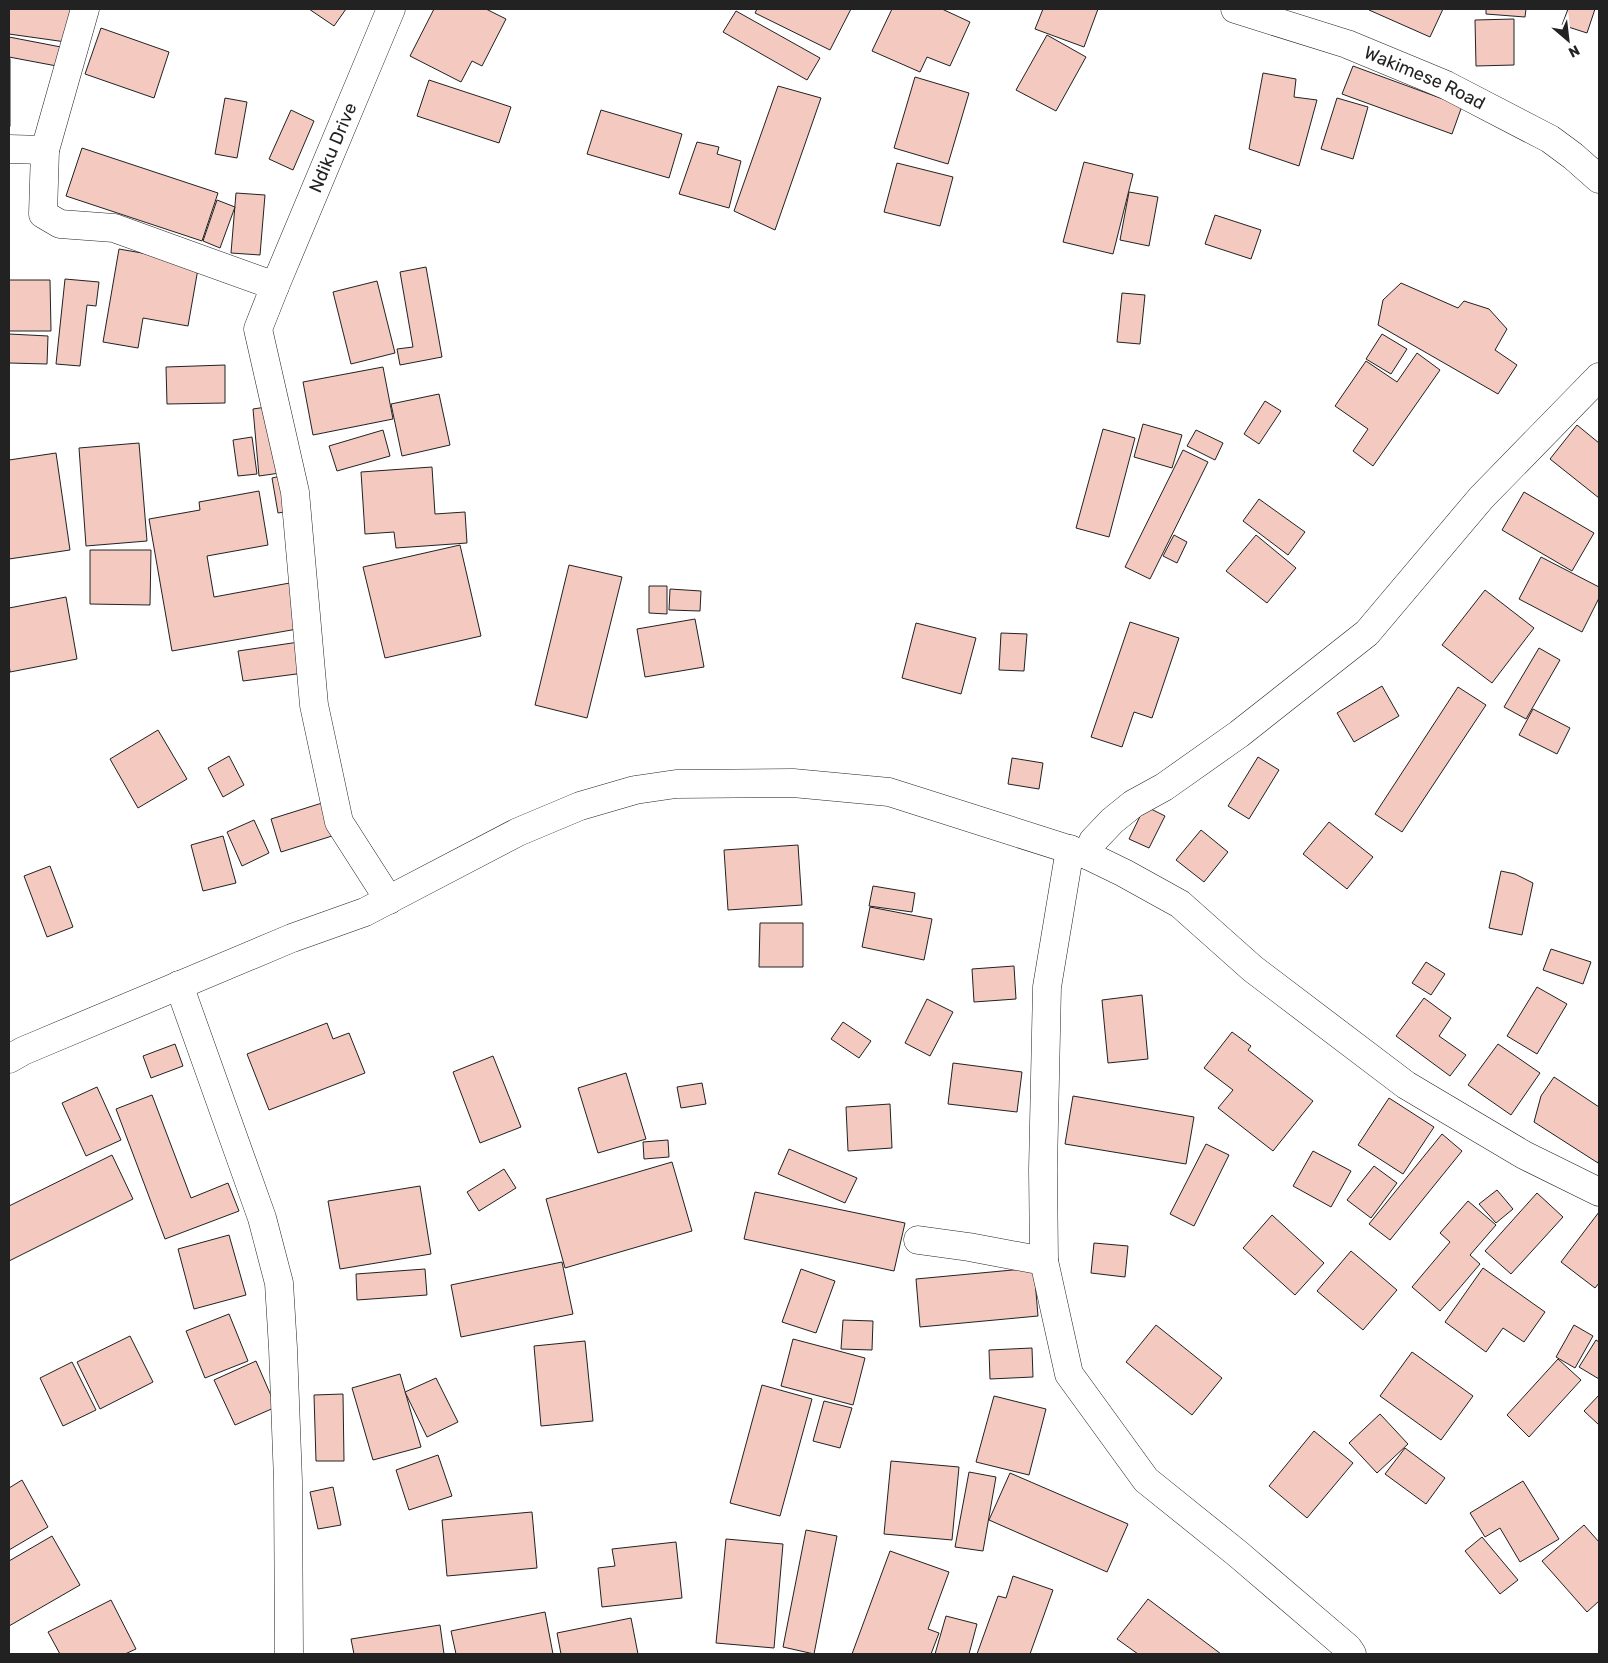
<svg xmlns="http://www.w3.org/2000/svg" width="1608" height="1663" font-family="Rubik,sans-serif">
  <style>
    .building { fill: #f3c9c0; stroke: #222 }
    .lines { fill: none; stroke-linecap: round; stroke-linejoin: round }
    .minor-casing { stroke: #222; stroke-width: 29 }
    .minor { stroke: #fff; stroke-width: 28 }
    .labels { text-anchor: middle; stroke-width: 4; stroke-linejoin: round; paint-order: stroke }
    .street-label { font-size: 18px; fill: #222; stroke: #fff }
  </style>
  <rect width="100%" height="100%" fill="#fff"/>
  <g class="building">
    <polygon points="9,9 71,9 66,42 9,34"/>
    <polygon points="309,9 346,9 334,26"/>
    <polygon points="434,9 486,9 506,19 482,66 472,61 461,82 410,56"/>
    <polygon points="757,9 851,9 830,50 755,13"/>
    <polygon points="892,9 942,9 970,22 950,66 927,57 920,72 872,51"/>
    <polygon points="1043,9 1098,9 1084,47 1035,29"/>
    <polygon points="1370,9 1443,9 1430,37 1369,10"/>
    <polygon points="1486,9 1526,9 1525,17 1486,14"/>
    <polygon points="1568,9 1595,9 1587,33 1562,25"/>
    <polygon points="736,11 820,58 807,80 723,32"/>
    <polygon points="1514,19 1514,65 1476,66 1475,20"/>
    <polygon points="101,28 169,52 154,98 85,74"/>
    <polygon points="1047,35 1086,57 1056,111 1016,90"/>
    <polygon points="9,37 66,48 62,67 9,57"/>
    <rect x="9" y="59" width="1" height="67"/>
    <polygon points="1353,66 1462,106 1452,134 1342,94"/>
    <polygon points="1263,73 1296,79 1294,97 1317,100 1299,166 1249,149"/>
    <polygon points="915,77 969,93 948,164 894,148"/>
    <polygon points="429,80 511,107 499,143 417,116"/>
    <polygon points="778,86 821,98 775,230 734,211"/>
    <polygon points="225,98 247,102 237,158 215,154"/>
    <polygon points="1337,98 1368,107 1353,159 1321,149"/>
    <polygon points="291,110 314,121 293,170 269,159"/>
    <polygon points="601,110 682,134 669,178 587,154"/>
    <polygon points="697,142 719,147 717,154 741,161 729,208 679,194"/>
    <polygon points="82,148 218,193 202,241 66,196"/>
    <polygon points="1084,162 1133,174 1113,254 1063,242"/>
    <polygon points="897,163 953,177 940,226 884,212"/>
    <polygon points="1129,192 1158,197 1149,246 1120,240"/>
    <polygon points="236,193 265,195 260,255 231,253"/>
    <polygon points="217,200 235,207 220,248 203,241"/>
    <polygon points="1215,215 1261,230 1251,259 1205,244"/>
    <polygon points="119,249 199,263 188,326 143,318 138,348 103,342"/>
    <polygon points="426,267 442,357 400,365 397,349 413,347 400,272"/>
    <polygon points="65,279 99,282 96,306 87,305 80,366 56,364"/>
    <polygon points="9,280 50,280 51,331 9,331"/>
    <polygon points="377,281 395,353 351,364 333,292"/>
    <polygon points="1401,283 1458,308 1464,301 1489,309 1507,329 1495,350 1517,365 1498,394 1378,325 1383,300"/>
    <polygon points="1122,293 1145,295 1140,344 1117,342"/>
    <polygon points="9,334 48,336 47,364 9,363"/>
    <polygon points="1382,334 1407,349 1391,374 1366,359"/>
    <polygon points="1417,353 1440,370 1373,466 1353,451 1368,429 1335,406 1366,361 1397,382"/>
    <polygon points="225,365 225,403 167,404 166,367"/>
    <polygon points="383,367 393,419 313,435 303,382"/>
    <polygon points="439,394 450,445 402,456 391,404"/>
    <polygon points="1265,401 1281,411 1259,444 1244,434"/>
    <polygon points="273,406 280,473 259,476 253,409"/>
    <polygon points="1143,424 1182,435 1172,468 1134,457"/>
    <polygon points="1577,425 1599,443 1599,498 1550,459"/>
    <polygon points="1103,429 1135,438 1109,537 1076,528"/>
    <polygon points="383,430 390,456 337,471 329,446"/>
    <polygon points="1196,430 1223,443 1215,460 1187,446"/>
    <polygon points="252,437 257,474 238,476 233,440"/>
    <polygon points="139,443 147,541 86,546 79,448"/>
    <polygon points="1183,450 1208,462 1150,579 1125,567"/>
    <polygon points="56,453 70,550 9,559 9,460"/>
    <polygon points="432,467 435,514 465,512 467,543 396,548 394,532 365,534 361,472"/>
    <polygon points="290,474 297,510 278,513 272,478"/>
    <polygon points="259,491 268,545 207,556 214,597 295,582 303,628 172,651 149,519 200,510 199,502"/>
    <polygon points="1524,492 1594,533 1572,571 1502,530"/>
    <polygon points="1259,499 1305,532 1288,555 1243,521"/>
    <polygon points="1174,535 1187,542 1177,563 1163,556"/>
    <polygon points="1256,535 1296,568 1267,603 1226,571"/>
    <polygon points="460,545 481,636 385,658 363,567"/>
    <polygon points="90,550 151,550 150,605 90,604"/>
    <polygon points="1541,557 1599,587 1599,598 1582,632 1519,599"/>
    <polygon points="569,565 622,577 587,718 535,705"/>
    <polygon points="649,586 667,586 667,614 649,613"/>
    <polygon points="670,589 701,591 700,611 669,610"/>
    <polygon points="1485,590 1534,628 1492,683 1442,645"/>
    <polygon points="66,597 77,659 10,672 9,664 9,608"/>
    <polygon points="695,619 704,667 645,677 637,629"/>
    <polygon points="1130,622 1179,638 1152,718 1134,712 1122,747 1091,737"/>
    <polygon points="916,623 976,638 961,694 902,678"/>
    <polygon points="1001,633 1027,634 1024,671 999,670"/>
    <polygon points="299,642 304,673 243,681 238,651"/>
    <polygon points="1539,648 1560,660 1526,719 1504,707"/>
    <polygon points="1382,686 1399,716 1354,742 1337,713"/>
    <polygon points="1458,687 1486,705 1402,832 1375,814"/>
    <polygon points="1533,709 1570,728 1557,754 1519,735"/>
    <polygon points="158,730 187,779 138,808 110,759"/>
    <polygon points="229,756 244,785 223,797 208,768"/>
    <polygon points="1258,757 1279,770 1249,819 1228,806"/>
    <polygon points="1012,758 1043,763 1039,789 1008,784"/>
    <polygon points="322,803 332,836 281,852 271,819"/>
    <polygon points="1145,806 1165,816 1149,848 1129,839"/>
    <polygon points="254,820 269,853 242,866 227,832"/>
    <polygon points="1329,822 1373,857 1347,889 1303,854"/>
    <polygon points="1201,830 1228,852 1204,882 1176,860"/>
    <polygon points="223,836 236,883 203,891 191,845"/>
    <polygon points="798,845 802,905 728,910 724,850"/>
    <polygon points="50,866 73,927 47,937 24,876"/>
    <polygon points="1501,871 1515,874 1533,883 1522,935 1489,928"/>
    <polygon points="873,886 915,893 912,912 869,906"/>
    <polygon points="870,907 932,919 924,960 862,947"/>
    <polygon points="760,923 803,923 803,967 759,967"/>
    <polygon points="1551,949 1591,962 1583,984 1543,970"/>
    <polygon points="1426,962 1445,974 1431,995 1412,983"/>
    <polygon points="1014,966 1016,999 974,1002 972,969"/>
    <polygon points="1537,987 1567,1004 1537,1054 1507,1036"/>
    <polygon points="1142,995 1148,1059 1108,1063 1102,1000"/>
    <polygon points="1424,998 1451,1018 1439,1036 1466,1055 1450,1076 1396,1036"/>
    <polygon points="927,999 953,1012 930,1056 905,1043"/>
    <polygon points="843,1022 871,1041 859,1058 831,1039"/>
    <polygon points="327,1023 333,1039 349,1033 365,1073 269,1110 247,1054"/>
    <polygon points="1232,1032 1251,1046 1248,1050 1313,1101 1273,1151 1218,1108 1233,1090 1204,1068"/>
    <polygon points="175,1044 183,1066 151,1078 143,1056"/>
    <polygon points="1498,1044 1540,1073 1511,1115 1468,1085"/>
    <polygon points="493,1056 521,1127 480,1143 453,1072"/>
    <polygon points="953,1063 1022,1072 1017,1112 948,1104"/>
    <polygon points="626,1073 646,1139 598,1153 578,1088"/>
    <polygon points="1554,1077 1599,1107 1599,1159 1598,1163 1534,1122 1541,1096"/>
    <polygon points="702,1083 706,1104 681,1108 677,1087"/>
    <polygon points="97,1087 121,1140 86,1156 62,1103"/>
    <polygon points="152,1095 191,1198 228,1183 239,1211 165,1239 116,1109"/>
    <polygon points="1073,1096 1194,1117 1186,1164 1065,1144"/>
    <polygon points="1389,1098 1434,1127 1403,1174 1358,1145"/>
    <polygon points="890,1104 892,1148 848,1151 846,1107"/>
    <polygon points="1442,1134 1462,1151 1390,1240 1369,1224"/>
    <polygon points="668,1140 669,1157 644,1159 643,1142"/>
    <polygon points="1206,1144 1229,1155 1194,1226 1170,1214"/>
    <polygon points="789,1149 857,1178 845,1203 778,1174"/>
    <polygon points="1313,1151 1351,1171 1331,1207 1293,1186"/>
    <polygon points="112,1155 133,1199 9,1261 9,1206"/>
    <polygon points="672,1162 692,1231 565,1268 546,1199"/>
    <polygon points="1374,1166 1397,1183 1371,1218 1347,1200"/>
    <polygon points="504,1169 516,1188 479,1211 467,1192"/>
    <polygon points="420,1186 431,1254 340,1269 328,1201"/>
    <polygon points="1497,1190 1513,1209 1496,1223 1479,1204"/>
    <polygon points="755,1192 905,1223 894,1271 744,1239"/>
    <polygon points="1537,1193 1563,1217 1511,1274 1485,1251"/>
    <polygon points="1468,1201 1496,1225 1470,1255 1480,1264 1440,1311 1412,1287 1450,1242 1440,1233"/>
    <polygon points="1599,1212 1599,1283 1595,1288 1561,1262"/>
    <polygon points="1272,1215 1324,1263 1295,1295 1243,1248"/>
    <polygon points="229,1235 246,1295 194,1309 178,1249"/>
    <polygon points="1094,1243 1128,1246 1125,1277 1091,1273"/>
    <polygon points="1351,1251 1397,1290 1363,1330 1317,1291"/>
    <polygon points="562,1262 573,1314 461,1337 451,1285"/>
    <polygon points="1034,1268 1038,1316 920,1327 916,1279"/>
    <polygon points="1483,1268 1545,1312 1524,1342 1503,1328 1486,1352 1445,1322"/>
    <polygon points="425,1269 427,1295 357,1300 356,1274"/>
    <polygon points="801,1269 835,1281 816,1333 782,1322"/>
    <polygon points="229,1314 248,1361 205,1378 186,1331"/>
    <polygon points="843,1320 873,1321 872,1350 841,1349"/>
    <polygon points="1156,1325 1222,1378 1192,1415 1126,1362"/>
    <polygon points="1574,1325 1593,1336 1575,1368 1556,1357"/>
    <polygon points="130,1336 153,1382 100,1409 77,1362"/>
    <polygon points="793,1339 865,1358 853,1405 781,1386"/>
    <polygon points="1596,1340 1599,1342 1599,1379 1579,1367"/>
    <polygon points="585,1341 593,1421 541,1426 534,1346"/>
    <polygon points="1032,1348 1033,1377 990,1379 989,1350"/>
    <polygon points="1412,1352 1473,1396 1441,1440 1380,1396"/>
    <polygon points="1558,1359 1581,1380 1529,1437 1507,1415"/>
    <polygon points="256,1361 276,1407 235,1425 214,1380"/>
    <polygon points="72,1362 96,1410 63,1426 40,1378"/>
    <polygon points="400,1374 421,1447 373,1460 352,1388"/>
    <polygon points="436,1378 458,1422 427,1437 405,1392"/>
    <polygon points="762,1385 812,1399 780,1516 730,1503"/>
    <polygon points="343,1394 344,1461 316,1461 314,1395"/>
    <polygon points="1599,1395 1599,1425 1584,1411"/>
    <polygon points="994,1396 1046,1409 1029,1475 976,1462"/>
    <polygon points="824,1401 852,1408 840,1448 813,1441"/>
    <polygon points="1380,1414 1408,1444 1377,1473 1349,1443"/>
    <polygon points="1314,1431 1353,1463 1307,1518 1269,1486"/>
    <polygon points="1405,1448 1445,1478 1426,1504 1385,1474"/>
    <polygon points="438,1455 452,1496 409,1510 396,1470"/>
    <polygon points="891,1461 959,1467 952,1540 884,1534"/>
    <polygon points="969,1472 996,1477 983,1551 955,1547"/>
    <polygon points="1010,1473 1128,1524 1107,1572 989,1520"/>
    <polygon points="22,1480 48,1527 9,1550 9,1488"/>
    <polygon points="1523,1481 1559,1539 1520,1562 1500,1528 1485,1537 1470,1513"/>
    <polygon points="333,1487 341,1525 318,1529 310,1492"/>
    <polygon points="532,1512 537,1568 447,1576 442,1520"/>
    <polygon points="1584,1525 1599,1542 1599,1601 1587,1612 1542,1561"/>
    <polygon points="806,1530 837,1536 814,1654 783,1647"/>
    <polygon points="52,1536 80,1585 9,1626 9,1561"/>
    <polygon points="1482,1537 1518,1580 1500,1594 1465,1551"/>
    <polygon points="726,1539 783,1544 774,1648 716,1643"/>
    <polygon points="676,1542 682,1598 602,1607 598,1568 615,1566 612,1549"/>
    <polygon points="890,1551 949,1572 928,1629 939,1633 931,1654 852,1654"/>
    <polygon points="1013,1576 1053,1590 1030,1654 977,1654 998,1596 1006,1598"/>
    <polygon points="1148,1599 1221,1654 1138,1654 1117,1639"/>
    <polygon points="111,1600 136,1649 125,1654 60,1654 48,1632"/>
    <polygon points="545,1612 553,1654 456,1654 451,1631"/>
    <polygon points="946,1616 977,1624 969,1654 935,1654"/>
    <polygon points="631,1618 638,1654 561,1654 557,1633"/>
    <polygon points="440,1625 444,1654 354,1654 351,1639"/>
  </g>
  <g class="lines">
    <defs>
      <g id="minor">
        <polyline points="85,9 45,150 43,214 60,224 114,228 275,286 258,329 295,492 314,705 339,822 389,900"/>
        <path id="s1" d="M1235 9 1347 44 1446 85 1550 139 1573 156 1599 179"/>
        <polyline points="9,149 45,150"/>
        <path id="s2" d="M275 286 391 9"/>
        <polyline points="1070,849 1047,987 1043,1169 1044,1261 1069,1374 1146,1480 1238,1554 1348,1648 1352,1654"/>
        <polyline points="1087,855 1093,841 1112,821 1133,804 1164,787 1239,734 1367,633 1481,498 1599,377"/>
        <polyline points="179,985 262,1218 279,1283 283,1348 288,1481 289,1654"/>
        <polyline points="9,1059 23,1051 292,938 365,912 518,832 580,806 635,790 676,784 793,783 889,792 1087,855 1124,873 1180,904 1253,969 1406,1085 1524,1155 1599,1192"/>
        <polyline points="918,1240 969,1247 1044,1261"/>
      </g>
    </defs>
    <use href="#minor" class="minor-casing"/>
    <use href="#minor" class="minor"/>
  </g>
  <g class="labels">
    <g class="street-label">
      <text dy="6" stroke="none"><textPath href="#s1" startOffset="202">Wakimese Road</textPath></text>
      <text dy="6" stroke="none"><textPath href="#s2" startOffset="150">Ndiku Drive</textPath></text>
    </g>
  </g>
  <rect width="1608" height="1663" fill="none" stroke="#222222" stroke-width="20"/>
  <g transform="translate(1568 40) rotate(152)" stroke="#ffffff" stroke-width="4" paint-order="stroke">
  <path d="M0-4L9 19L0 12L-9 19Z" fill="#222222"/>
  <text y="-8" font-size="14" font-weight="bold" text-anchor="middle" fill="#222222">N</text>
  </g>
</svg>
